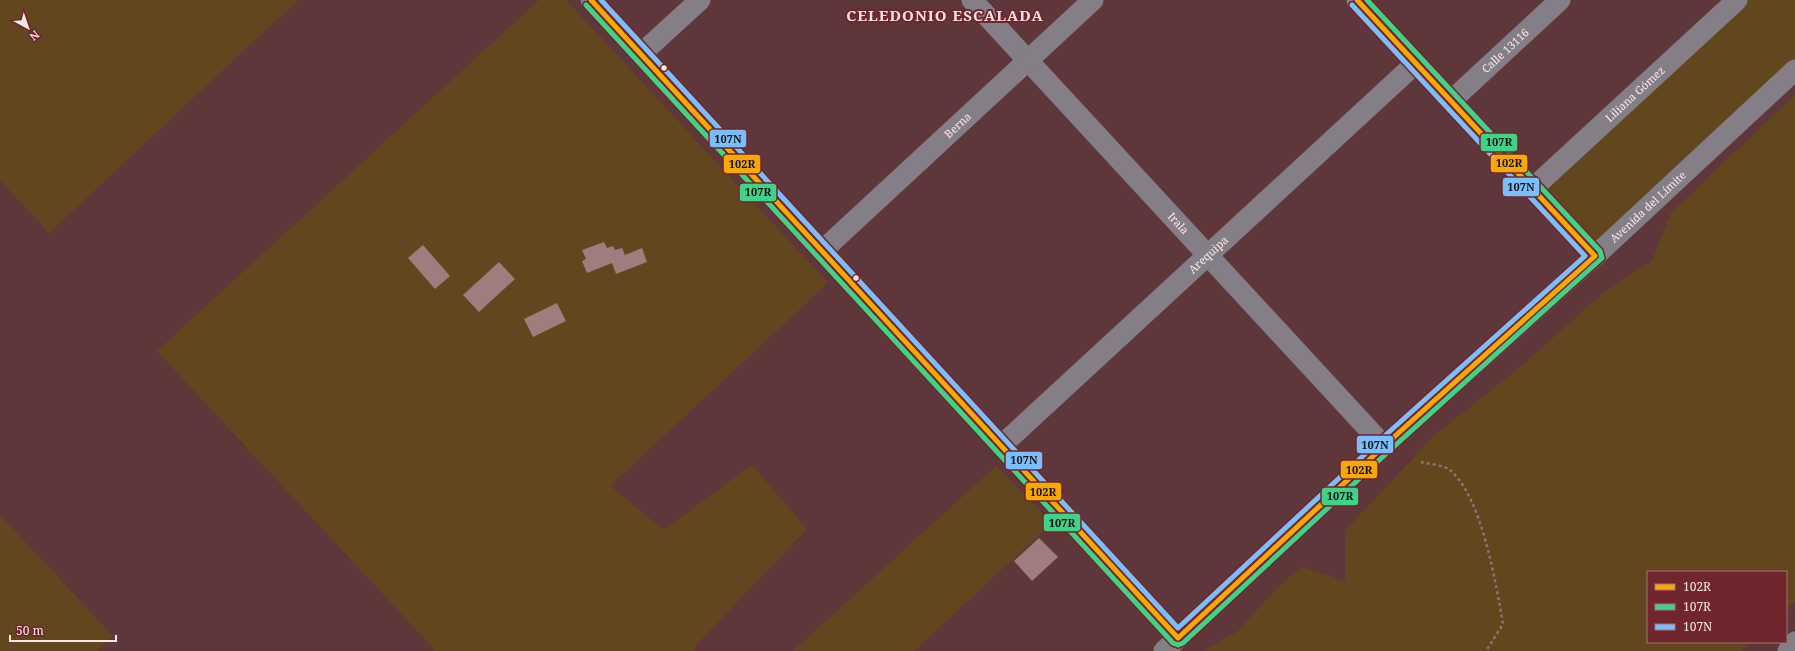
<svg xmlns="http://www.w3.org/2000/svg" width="1795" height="651" font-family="'Noto Serif',serif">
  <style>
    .green { fill: #62471e }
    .building { fill: #9f7c7e }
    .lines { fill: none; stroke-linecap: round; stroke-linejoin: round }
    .path { stroke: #84777b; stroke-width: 2.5; stroke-dasharray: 3 3; stroke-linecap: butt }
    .minor { stroke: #847e86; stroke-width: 21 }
    .bus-1-casing { stroke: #70262c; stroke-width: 8 }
    .bus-2-casing { stroke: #70262c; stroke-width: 8 }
    .bus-3-casing { stroke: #70262c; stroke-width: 8 }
    .bus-1 { stroke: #f7a806; stroke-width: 5 }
    .bus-2 { stroke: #40d288; stroke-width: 5 }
    .bus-3 { stroke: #7abffc; stroke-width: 5 }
    .bus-dot { fill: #f9e6e6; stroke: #70262c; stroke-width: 1.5 }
    .labels { text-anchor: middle; stroke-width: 4; stroke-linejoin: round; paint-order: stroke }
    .street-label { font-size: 11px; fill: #f9e6e6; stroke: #70262c }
    .district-label { font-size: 15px; font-weight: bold; letter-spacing: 1px; fill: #f9e6e6; stroke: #70262c }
    .line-badge { stroke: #70262c; stroke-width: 1.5 }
    .pale-badge-label { font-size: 11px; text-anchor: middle; font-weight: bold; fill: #111 }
  </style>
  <rect width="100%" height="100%" fill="#5f373a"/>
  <g class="green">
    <polygon points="0,0 298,0 49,233 0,180"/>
    <polygon points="539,0 566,0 828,283 610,486 664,530 752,465 807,529 698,643 693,651 436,651 157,351"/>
    <polygon points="1737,0 1795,0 1795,70 1595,256 1532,189"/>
    <polygon points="1795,95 1795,602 1786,610 1786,572 1648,572 1648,642 1751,642 1741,651 1202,651 1237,632 1280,585 1302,567 1345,581 1345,531 1434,436 1524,364 1602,294 1652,261 1671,213"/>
    <polygon points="996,466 1052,523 914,651 793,651"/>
    <polygon points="0,515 113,636 96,651 0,651"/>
  </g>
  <g class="building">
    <polygon points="604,242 607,248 613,246 615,250 622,248 625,255 642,248 647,262 616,274 612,263 587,273 582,261 586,259 582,250"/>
    <polygon points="423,245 450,276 435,289 408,258"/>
    <polygon points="499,262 515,279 479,312 463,295"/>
    <polygon points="557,303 566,321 533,337 524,319"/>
    <polygon points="1039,538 1058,557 1032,581 1014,561"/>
  </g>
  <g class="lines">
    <path class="path" d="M1421 462C1429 464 1444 465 1450 470 1482 497 1496 584 1503 624L1486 651"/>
    <g class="minor">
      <polyline points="591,0 1178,638"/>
      <path id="s1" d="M972 0 1384 446"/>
      <polyline points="1357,0 1595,256"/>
      <polyline points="641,54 700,0"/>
      <path id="s2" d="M1451 101 1560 0"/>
      <path id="s3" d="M1532 189 1737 0"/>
      <path id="s4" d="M822 251 1093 0"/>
      <path id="s5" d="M1001 446 1416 63"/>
      <path id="s6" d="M1164 651 1384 446 1595 256 1795 70"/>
      <polyline points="1788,651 1795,642"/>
    </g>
    <defs>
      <polyline id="bus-1" points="591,0 1178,638 1384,446 1595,256 1357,0"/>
      <polyline id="bus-2" points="586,5 1173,643 1178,645 1183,643 1389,451 1602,258 1600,251 1367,0"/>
      <polyline id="bus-3" points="601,0 1178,628 1379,441 1585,256 1352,5"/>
    </defs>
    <use href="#bus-1" class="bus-1-casing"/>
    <use href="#bus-2" class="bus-2-casing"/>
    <use href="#bus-3" class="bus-3-casing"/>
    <use href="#bus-1" class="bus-1"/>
    <use href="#bus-2" class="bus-2"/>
    <use href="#bus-3" class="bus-3"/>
  </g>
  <g class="bus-dot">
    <circle cx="664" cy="68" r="3.5"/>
    <circle cx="856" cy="278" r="3.5"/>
  </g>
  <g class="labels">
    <g class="street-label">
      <text dy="4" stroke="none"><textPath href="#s2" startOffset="74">Calle 13116</textPath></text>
      <text dy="4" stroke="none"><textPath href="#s3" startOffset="140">Liliana Gómez</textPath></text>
      <text dy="4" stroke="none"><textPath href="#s4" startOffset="185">Berna</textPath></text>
      <text dy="4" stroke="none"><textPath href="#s6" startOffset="657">Avenida del Límite</textPath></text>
      <text dy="4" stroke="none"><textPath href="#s1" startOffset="304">Irala</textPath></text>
      <text dy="4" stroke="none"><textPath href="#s5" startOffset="282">Arequipa</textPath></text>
    </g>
    <g class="district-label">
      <text x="945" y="21">CELEDONIO ESCALADA</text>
    </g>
  </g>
  <g class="line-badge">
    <rect x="709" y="129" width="38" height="19" rx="4" fill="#7abffc"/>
    <rect x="1480" y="133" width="38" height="19" rx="4" fill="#40d288"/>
    <rect x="1490" y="154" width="38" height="19" rx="4" fill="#f7a806"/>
    <rect x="723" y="154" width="38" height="20" rx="4" fill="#f7a806"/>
    <rect x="1502" y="177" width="38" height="20" rx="4" fill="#7abffc"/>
    <rect x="739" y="183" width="38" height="19" rx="4" fill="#40d288"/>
    <rect x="1356" y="435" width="38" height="19" rx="4" fill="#7abffc"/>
    <rect x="1005" y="451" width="38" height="19" rx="4" fill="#7abffc"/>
    <rect x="1340" y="460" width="38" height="19" rx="4" fill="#f7a806"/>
    <rect x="1025" y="482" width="37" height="19" rx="4" fill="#f7a806"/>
    <rect x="1321" y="487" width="38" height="19" rx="4" fill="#40d288"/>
    <rect x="1043" y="513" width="38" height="19" rx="4" fill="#40d288"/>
  </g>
  <g class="pale-badge-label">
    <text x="728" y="143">107N</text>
    <text x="1499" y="146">107R</text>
    <text x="1509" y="167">102R</text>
    <text x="742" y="168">102R</text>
    <text x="1521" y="191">107N</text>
    <text x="758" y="196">107R</text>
    <text x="1375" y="449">107N</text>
    <text x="1024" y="464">107N</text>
    <text x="1359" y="474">102R</text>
    <text x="1043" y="496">102R</text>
    <text x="1340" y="500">107R</text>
    <text x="1062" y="527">107R</text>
  </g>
  <rect x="1647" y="571" width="140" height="72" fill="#70262c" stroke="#a77376"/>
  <rect x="1655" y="584" width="20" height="6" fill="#f7a806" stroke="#a77376"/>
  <text x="1683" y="591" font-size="12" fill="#f9e6e6">102R</text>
  <rect x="1655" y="604" width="20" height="6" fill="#40d288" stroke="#a77376"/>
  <text x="1683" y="611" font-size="12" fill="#f9e6e6">107R</text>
  <rect x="1655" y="624" width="20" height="6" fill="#7abffc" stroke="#a77376"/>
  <text x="1683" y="631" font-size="12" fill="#f9e6e6">107N</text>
  <g transform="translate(28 28) rotate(140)" stroke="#70262c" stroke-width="3" paint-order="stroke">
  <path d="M0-3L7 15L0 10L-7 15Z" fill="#f9e6e6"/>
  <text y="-6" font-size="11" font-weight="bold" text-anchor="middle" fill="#f9e6e6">N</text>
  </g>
  <path d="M10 635v6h106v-6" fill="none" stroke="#f9e6e6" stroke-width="2"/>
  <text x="16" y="635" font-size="12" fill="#f9e6e6" stroke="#70262c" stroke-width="3" paint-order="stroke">50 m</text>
</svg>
